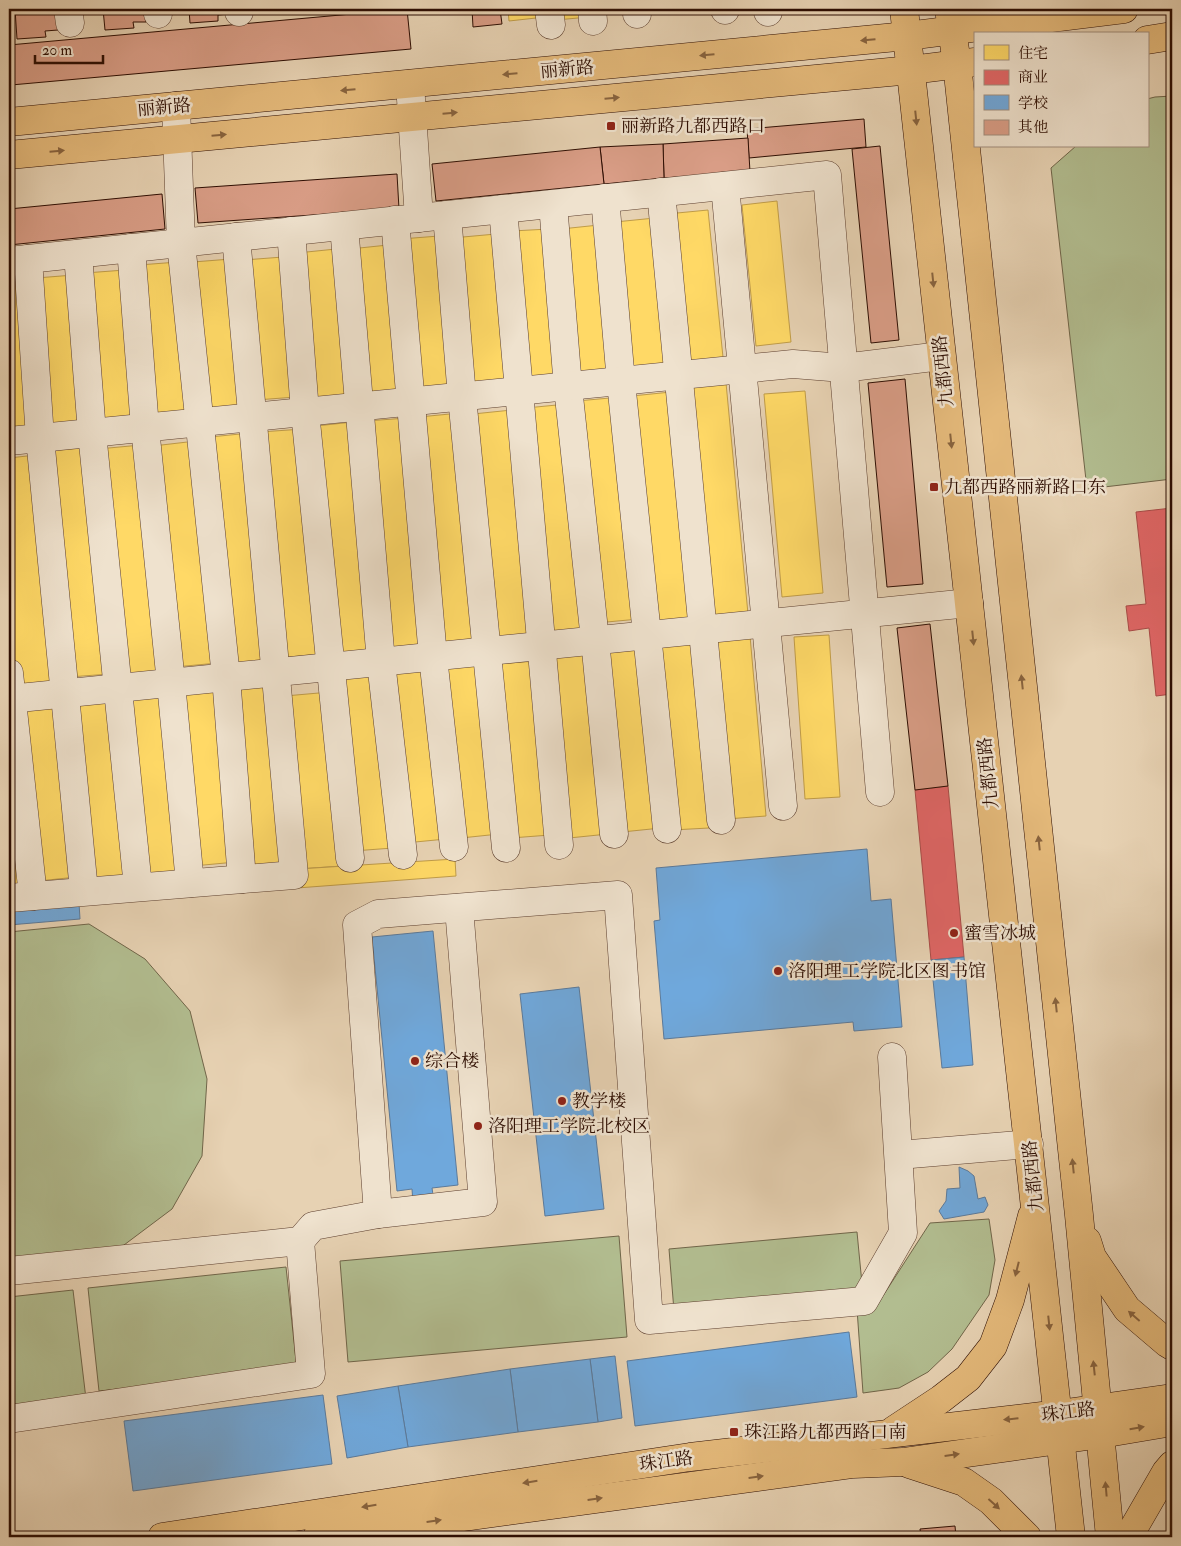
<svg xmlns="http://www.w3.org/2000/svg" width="1181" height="1546" font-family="'IM FELL Double Pica','Noto Serif SC',serif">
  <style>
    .green { fill: #b2bd90; stroke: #706549 }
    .homes { fill: #ffd966; stroke: #c09c48 }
    .shops { fill: #e06666; stroke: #aa4b48 }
    .schools { fill: #6fa8dc; stroke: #5b7a9b }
    .building { fill: #d99d86; stroke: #2d0d02 }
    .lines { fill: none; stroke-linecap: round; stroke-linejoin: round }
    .minor-casing { stroke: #5c3e2e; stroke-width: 29 }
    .major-casing { stroke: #2d0d02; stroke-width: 29 }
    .minor { stroke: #efe2ce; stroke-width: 28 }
    .major { stroke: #e4b97a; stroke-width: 28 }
    .oneway { fill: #88633e }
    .poi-dot { fill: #8f2418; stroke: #efe2ce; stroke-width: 2 }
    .labels { text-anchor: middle; stroke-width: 5; stroke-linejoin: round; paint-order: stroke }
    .street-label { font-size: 18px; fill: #2d0d02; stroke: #efe2ce }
    .poi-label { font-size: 18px; fill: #2d0d02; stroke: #efe2ce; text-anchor: start }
  </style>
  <rect width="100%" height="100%" fill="#e7d2b3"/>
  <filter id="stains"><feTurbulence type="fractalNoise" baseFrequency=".004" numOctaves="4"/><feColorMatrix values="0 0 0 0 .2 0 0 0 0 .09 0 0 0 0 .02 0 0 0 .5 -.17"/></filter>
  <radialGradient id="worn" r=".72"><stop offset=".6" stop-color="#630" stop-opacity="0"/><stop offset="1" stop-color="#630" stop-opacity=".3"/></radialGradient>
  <g class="green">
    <polygon points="1172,96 1172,479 1087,489 1051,168 1076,146 1147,146 1147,99 1155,97"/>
    <polygon points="89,924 145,959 190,1011 207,1079 202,1156 172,1209 116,1251 9,1260 9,932"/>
    <polygon points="989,1219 995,1260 989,1295 952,1349 928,1372 899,1388 863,1393 857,1309 877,1305 930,1223"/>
    <polygon points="857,1232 863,1294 674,1311 669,1249"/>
    <polygon points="619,1236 627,1337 348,1362 340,1261"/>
    <polygon points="286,1267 297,1370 99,1391 88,1288"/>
    <polygon points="73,1290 86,1399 9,1408 9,1297"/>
  </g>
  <g class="homes">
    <polygon points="508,9 544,9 545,17 509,21"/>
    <polygon points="555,9 589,9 589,17 556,20"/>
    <polygon points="777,201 791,342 756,346 742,205"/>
    <polygon points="708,210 724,367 683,371 667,214"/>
    <polygon points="655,218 667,372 626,375 615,222"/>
    <polygon points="599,225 611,372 573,375 561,229"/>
    <polygon points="549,229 558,376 522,378 512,231"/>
    <polygon points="496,234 508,385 465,389 452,238"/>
    <polygon points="439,236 453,390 415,394 401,239"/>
    <polygon points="388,245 402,391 365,395 350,249"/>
    <polygon points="336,249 350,395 310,399 297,253"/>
    <polygon points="283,257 296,397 256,400 244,260"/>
    <polygon points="231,259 243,406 205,409 193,262"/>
    <polygon points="178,262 191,413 152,416 139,265"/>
    <polygon points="125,270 136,418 96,422 85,273"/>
    <polygon points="74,275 88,424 51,428 36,278"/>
    <polygon points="19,280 31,431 9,433 9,281"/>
    <polygon points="726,383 748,614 707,618 685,387"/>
    <polygon points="805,391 823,593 782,597 764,394"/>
    <polygon points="671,392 693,619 653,623 632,396"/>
    <polygon points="621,397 639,619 596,623 577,401"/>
    <polygon points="567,404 586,628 546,632 526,408"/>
    <polygon points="512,410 532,635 492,638 473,414"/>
    <polygon points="460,413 479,645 438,648 419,417"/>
    <polygon points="407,418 426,645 386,648 366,421"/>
    <polygon points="353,422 373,650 335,654 316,426"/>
    <polygon points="303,429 321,654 279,658 260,432"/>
    <polygon points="250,433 270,663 230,666 210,437"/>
    <polygon points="196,441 218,663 175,667 153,446"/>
    <polygon points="141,445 163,671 120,675 98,449"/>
    <polygon points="89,447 110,674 69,677 48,451"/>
    <polygon points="36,455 55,685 16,688 9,598 9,458"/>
    <polygon points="829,635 840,797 805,799 794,637"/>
    <polygon points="750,636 766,816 727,819 712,639"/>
    <polygon points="696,639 709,828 672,830 659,641"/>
    <polygon points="645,649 661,828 622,832 606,653"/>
    <polygon points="591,654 608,834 569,838 552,658"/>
    <polygon points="536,661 550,835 511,838 497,664"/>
    <polygon points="483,665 499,834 461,838 446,668"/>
    <polygon points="430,669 446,839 405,843 389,673"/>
    <polygon points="380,675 393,848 353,851 340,678"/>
    <polygon points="273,683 289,864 248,867 232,687"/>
    <polygon points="221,690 236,862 193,866 178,694"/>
    <polygon points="330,692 342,866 298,869 285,696"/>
    <polygon points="167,694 182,873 142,876 127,697"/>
    <polygon points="112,701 127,878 86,882 71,704"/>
    <polygon points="60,706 77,877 38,881 21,710"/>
    <polygon points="9,722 26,889 9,891"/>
    <polygon points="455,859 456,876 297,888 298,869"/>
  </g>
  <g class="shops">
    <polygon points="1172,508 1172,694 1156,696 1149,628 1129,631 1126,606 1146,604 1136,512"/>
    <polygon points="948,786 964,957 931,960 915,790"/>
  </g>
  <g class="schools">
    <polygon points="867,849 871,901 891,899 902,1027 854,1031 853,1022 664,1039 654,921 660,920 656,868"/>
    <polygon points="79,903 80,919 9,925 9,909"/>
    <polygon points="433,931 458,1185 432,1188 434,1201 413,1203 412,1189 397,1191 372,937"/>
    <polygon points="964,957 973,1065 942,1068 931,960"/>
    <polygon points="579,987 604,1209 545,1216 520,994"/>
    <polygon points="959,1167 968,1171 974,1176 978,1199 985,1197 988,1205 984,1212 944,1219 939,1211 946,1201 947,1189 960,1188"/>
    <polygon points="849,1332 857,1397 635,1426 627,1361"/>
    <polygon points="615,1356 622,1418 598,1422 590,1359"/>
    <polygon points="590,1359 598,1422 518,1432 510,1369"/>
    <polygon points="510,1369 518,1432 408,1447 398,1386"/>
    <polygon points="398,1386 408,1447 347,1458 337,1396"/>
    <polygon points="323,1395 332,1464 133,1491 124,1421"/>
  </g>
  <g class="building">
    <polygon points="15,9 56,9 58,30 45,31 46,37 17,39"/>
    <polygon points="103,9 145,9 146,22 133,22 134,28 105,30"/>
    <polygon points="189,9 230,9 230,14 218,15 218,21 190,23"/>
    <polygon points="276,9 305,9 305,12 276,14"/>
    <polygon points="407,9 411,49 11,85 9,45"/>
    <polygon points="472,9 500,9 502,24 473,27"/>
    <polygon points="825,9 855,9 825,12"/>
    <polygon points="864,119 866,147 749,158 747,129"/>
    <polygon points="748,138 750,172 664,178 663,144"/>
    <polygon points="663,144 664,178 604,184 600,147"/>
    <polygon points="880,146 899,340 871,343 852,149"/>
    <polygon points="600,147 604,184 436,201 432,164"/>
    <polygon points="397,174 399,209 198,223 195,188"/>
    <polygon points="162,194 165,229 9,245 9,209"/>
    <polygon points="905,379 923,584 887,587 868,383"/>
    <polygon points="930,624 948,786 915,790 897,628"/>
    <polygon points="955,1526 956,1537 921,1537 920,1529"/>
  </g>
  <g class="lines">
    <defs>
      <g id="minor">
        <polyline points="68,9 70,23"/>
        <polyline points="157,9 158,14"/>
        <polyline points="239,9 239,12"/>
        <polyline points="549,9 551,25"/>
        <polyline points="592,9 593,21"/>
        <polyline points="637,9 637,14"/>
        <polyline points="725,9 725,10"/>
        <polyline points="768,9 768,12"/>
        <polyline points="410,84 419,218"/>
        <polyline points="176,106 181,243 226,677 242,879"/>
        <polyline points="725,186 783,806"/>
        <polyline points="661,192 721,820"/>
        <polyline points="605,198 621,382 667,829"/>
        <polyline points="553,204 568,387 595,640 614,834"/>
        <polyline points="503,209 559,845"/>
        <polyline points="447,215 462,397 506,848"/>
        <polyline points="395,220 433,657 454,847"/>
        <polyline points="344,226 381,662 403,855"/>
        <polyline points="291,231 305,412 350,858"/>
        <polyline points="131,248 145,428 171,683 190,883"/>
        <polyline points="78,254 92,433 138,887"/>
        <polyline points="28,259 40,438 84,891"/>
        <polyline points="9,261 827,175 880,792"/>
        <polyline points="9,441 793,364 843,368 941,356"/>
        <polyline points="9,673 33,896"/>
        <polyline points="9,699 969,603"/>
        <polyline points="9,898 294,875 236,237"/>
        <polyline points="899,1155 1029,1144"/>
        <polyline points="378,1214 357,925 378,914 618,895 649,1320 864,1301 903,1233 892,1057"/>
        <polyline points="9,1271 300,1241 313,1226 378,1214 483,1202 459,908"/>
        <polyline points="9,1419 311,1374 300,1241"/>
      </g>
      <g id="major">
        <polyline points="904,9 1071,1537"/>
        <polyline points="949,9 957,64 1079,1215 1110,1537"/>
        <polyline points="1147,40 1172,36"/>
        <polyline points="9,122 907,36 1124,9"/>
        <polyline points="9,155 911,70 975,62"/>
        <polyline points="1087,1241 1092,1257 1127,1309 1167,1343 1172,1346"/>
        <polyline points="894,1430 941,1399 968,1378 993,1346 1010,1300 1032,1216"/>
        <polyline points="909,1464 964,1482 991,1501 1027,1537"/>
        <polyline points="162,1537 690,1457 1059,1414 1172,1398"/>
        <polyline points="317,1537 853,1464 903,1462 1101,1434 1172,1422"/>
        <polyline points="1132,1537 1133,1529 1166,1472 1172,1465"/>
      </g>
    </defs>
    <use href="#minor" class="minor-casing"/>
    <use href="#major" class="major-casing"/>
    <use href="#minor" class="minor"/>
    <use href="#major" class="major"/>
  </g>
  <defs><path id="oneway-solid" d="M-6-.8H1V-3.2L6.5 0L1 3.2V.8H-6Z" transform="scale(1.25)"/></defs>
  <g class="oneway">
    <use href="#oneway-solid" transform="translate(868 40) rotate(175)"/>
    <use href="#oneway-solid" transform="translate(707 55) rotate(175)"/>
    <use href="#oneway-solid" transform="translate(510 74) rotate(175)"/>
    <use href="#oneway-solid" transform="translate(348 90) rotate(175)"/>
    <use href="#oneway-solid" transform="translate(612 98) rotate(-5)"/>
    <use href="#oneway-solid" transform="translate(450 113) rotate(-5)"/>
    <use href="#oneway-solid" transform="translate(916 118) rotate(84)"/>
    <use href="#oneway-solid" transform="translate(219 135) rotate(-5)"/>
    <use href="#oneway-solid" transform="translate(57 151) rotate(-5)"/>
    <use href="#oneway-solid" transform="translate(933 280) rotate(84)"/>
    <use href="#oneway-solid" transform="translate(951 441) rotate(84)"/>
    <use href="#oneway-solid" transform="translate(973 638) rotate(84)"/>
    <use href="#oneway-solid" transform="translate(1022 682) rotate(-96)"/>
    <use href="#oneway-solid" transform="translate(1039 843) rotate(-96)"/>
    <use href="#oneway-solid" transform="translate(1056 1005) rotate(-96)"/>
    <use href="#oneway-solid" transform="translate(1073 1166) rotate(-96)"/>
    <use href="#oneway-solid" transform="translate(1017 1269) rotate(104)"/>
    <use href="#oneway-solid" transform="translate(1134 1316) rotate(-139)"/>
    <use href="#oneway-solid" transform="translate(1049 1323) rotate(84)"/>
    <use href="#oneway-solid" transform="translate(1094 1368) rotate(-96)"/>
    <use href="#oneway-solid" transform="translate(1011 1419) rotate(174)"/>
    <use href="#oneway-solid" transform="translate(1137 1428) rotate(-10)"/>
    <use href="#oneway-solid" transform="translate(952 1455) rotate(-8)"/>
    <use href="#oneway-solid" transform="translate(756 1477) rotate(-8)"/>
    <use href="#oneway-solid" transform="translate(530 1482) rotate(171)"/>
    <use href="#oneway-solid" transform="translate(1106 1489) rotate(-95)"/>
    <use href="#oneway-solid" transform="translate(595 1499) rotate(-8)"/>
    <use href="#oneway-solid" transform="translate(994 1504) rotate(42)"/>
    <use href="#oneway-solid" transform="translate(369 1506) rotate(171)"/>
    <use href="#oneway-solid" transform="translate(434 1521) rotate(-8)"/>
  </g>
  <g class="poi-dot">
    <rect x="606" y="121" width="10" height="10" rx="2.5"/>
    <rect x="929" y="482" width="10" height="10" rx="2.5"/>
    <circle cx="954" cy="933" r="5"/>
    <circle cx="778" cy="971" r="5"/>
    <circle cx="415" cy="1061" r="5"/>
    <circle cx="562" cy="1101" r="5"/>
    <circle cx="478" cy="1126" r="5"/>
    <rect x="729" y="1427" width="10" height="10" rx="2.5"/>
  </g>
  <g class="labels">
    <g class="street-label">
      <text transform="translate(567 69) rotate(-5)" y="6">丽新路</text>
      <text transform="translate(164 107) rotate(-5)" y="6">丽新路</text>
      <text transform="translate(943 371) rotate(-96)" y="6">九都西路</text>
      <text transform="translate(988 773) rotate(-96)" y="6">九都西路</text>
      <text transform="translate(1033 1176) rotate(-96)" y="6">九都西路</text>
      <text transform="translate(1068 1412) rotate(-7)" y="6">珠江路</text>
      <text transform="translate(666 1461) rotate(-8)" y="6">珠江路</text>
    </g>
    <g class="poi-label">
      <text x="621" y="132">丽新路九都西路口</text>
      <text x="944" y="493">九都西路丽新路口东</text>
      <text x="964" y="939">蜜雪冰城</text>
      <text x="788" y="977">洛阳理工学院北区图书馆</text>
      <text x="425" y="1067">综合楼</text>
      <text x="572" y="1107">教学楼</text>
      <text x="488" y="1132">洛阳理工学院北校区</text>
      <text x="744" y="1438">珠江路九都西路口南</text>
    </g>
  </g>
  <rect width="1181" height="1546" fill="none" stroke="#e7d2b3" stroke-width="30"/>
  <rect x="10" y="10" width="1161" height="1526" fill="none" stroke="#2d0d02" stroke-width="2.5"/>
  <rect x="15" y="15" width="1151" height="1516" fill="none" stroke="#2d0d02"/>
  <rect x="974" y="32" width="175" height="115" fill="#efe2ce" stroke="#a18d7c"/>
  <rect x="984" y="45" width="25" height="15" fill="#ffd966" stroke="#a18d7c"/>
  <text x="1018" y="58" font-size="15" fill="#2d0d02">住宅</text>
  <rect x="984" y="70" width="25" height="15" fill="#e06666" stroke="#a18d7c"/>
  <text x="1018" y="82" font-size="15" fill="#2d0d02">商业</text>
  <rect x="984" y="95" width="25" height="15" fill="#6fa8dc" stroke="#a18d7c"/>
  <text x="1018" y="108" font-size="15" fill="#2d0d02">学校</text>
  <rect x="984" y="120" width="25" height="15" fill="#d99d86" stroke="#a18d7c"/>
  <text x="1018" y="132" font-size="15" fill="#2d0d02">其他</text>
  <path d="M35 55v8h68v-8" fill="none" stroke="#2d0d02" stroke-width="2.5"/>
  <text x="42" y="55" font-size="15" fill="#2d0d02" stroke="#efe2ce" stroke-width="4" paint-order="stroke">20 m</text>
  <rect width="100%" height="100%" filter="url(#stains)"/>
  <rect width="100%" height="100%" fill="url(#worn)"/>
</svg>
